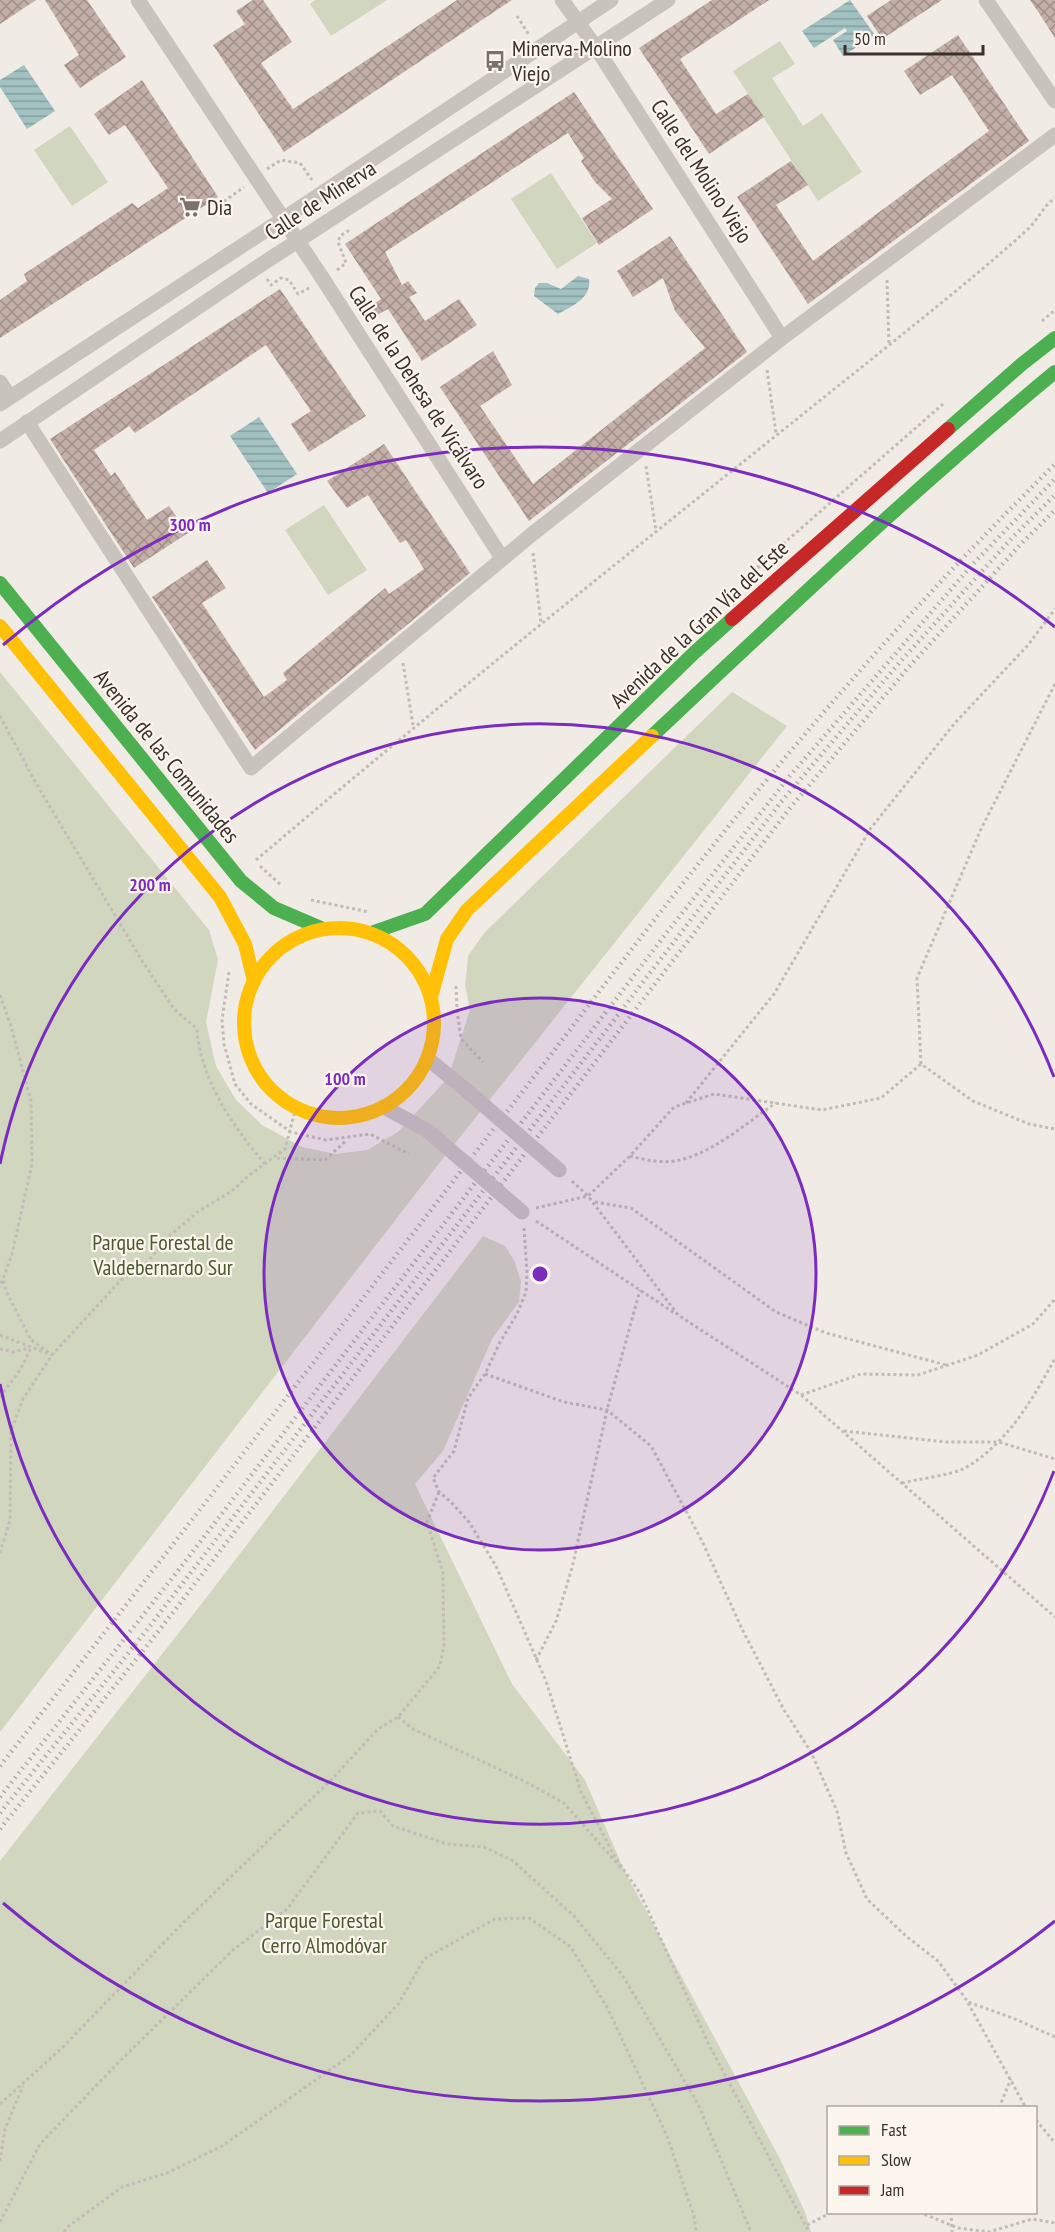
<svg xmlns="http://www.w3.org/2000/svg" width="1055" height="2232" font-family="'PT Sans Narrow',sans-serif">
  <style>
    .green { fill: #d1d6bf }
    .water { fill: url(#water-rules) }
    .building { fill: url(#building-cross-hatch) }
    .lines { fill: none; stroke-linecap: round; stroke-linejoin: round }
    .path { stroke: #c2bbb6; stroke-width: 3; stroke-dasharray: 3 3; stroke-linecap: butt }
    .street { stroke: #c9c3be; stroke-width: 15 }
    .fast { stroke: #4caf50; stroke-width: 14 }
    .slow { stroke: #ffc107; stroke-width: 14 }
    .jam { stroke: #c62828; stroke-width: 14 }
    .rail { stroke: #b1aca8; stroke-width: 4.5; stroke-dasharray: 1.5 4.5; stroke-linecap: butt }
    .street-bridge { stroke: #c9c3be; stroke-width: 15 }
    .ring { fill: none; stroke: #7b2cbf; stroke-width: 3 }
    .labels { text-anchor: middle; stroke-width: 4.5; stroke-linejoin: round; paint-order: stroke }
    .poi-label { font-size: 22px; fill: #3b302b; stroke: #fbf5ee; text-anchor: start }
    .street-label { font-size: 22px; fill: #3b302b; stroke: #fbf5ee }
    .park-label { font-size: 22px; fill: #4a5a2e; stroke: #fbf5ee }
    .centre { fill: #7b2cbf; stroke: #fbf5ee; stroke-width: 3 }
    .ring-label { font-size: 18px; text-anchor: middle; font-weight: bold; fill: #7b2cbf; stroke: #fbf5ee; stroke-width: 4.5; stroke-linejoin: round; paint-order: stroke }
  </style>
  <defs>
    <pattern id="water-rules" width="6" height="5" patternUnits="userSpaceOnUse" patternTransform="scale(1.5)"><rect width="6" height="5" fill="#a1c2c1"/><path d="M0 2.5h6" fill="none" stroke="#849e9d"/></pattern>
    <pattern id="building-cross-hatch" width="8" height="8" patternUnits="userSpaceOnUse" patternTransform="scale(1.5)"><rect width="8" height="8" fill="#c3afa7"/><path d="M0 0l8 8M0 8l8-8" fill="none" stroke="#a08f88"/></pattern>
  </defs>
  <rect width="100%" height="100%" fill="#f0ebe5"/>
  <g class="green">
    <polygon points="315,0 387,0 331,36 310,4"/>
    <polygon points="780,41 795,64 772,78 803,126 822,113 862,172 818,201 733,71"/>
    <polygon points="70,126 108,182 72,206 34,150"/>
    <polygon points="551,173 597,243 557,269 511,199"/>
    <polygon points="324,505 367,570 328,595 285,530"/>
    <polygon points="0,672 209,930 218,960 206,1022 216,1066 236,1100 262,1125 302,1147 336,1154 367,1150 398,1132 448,1078 470,1010 465,985 468,956 485,932 732,692 787,726 437,1166 0,1732"/>
    <polygon points="483,1236 505,1246 514,1260 521,1281 519,1302 492,1339 443,1451 415,1484 512,1684 585,1780 625,1872 780,2159 805,2212 811,2232 0,2232 0,1861 206,1598"/>
  </g>
  <g class="water">
    <polygon points="850,0 875,35 843,56 833,40 847,31 845,28 814,48 802,31"/>
    <polygon points="24,65 55,111 27,129 0,87 0,80"/>
    <path d="M578 276 589 279C592 298 572 306 558 314L534 296 535 288 539 283H547L561 289Z"/>
    <polygon points="259,417 297,474 268,493 230,436"/>
  </g>
  <g class="building">
    <polygon points="0,0 36,0 0,24"/>
    <polygon points="45,0 87,0 126,57 80,88 64,65 79,55"/>
    <polygon points="253,0 263,0 292,42 261,63 293,109 457,0 512,0 284,152 213,45 245,24 236,11"/>
    <polygon points="712,0 769,0 680,59 716,114 748,94 764,117 709,154 639,48"/>
    <polygon points="891,0 942,0 882,39 867,16"/>
    <polygon points="1030,0 1055,0 1055,38 1039,13"/>
    <polygon points="958,35 1029,141 808,304 737,197 791,161 808,185 776,205 813,261 989,131 952,75 920,95 904,71"/>
    <polygon points="142,80 218,197 0,338 0,300 27,281 24,274 132,203 138,208 168,188 125,125 109,135 94,114"/>
    <polygon points="574,92 653,209 599,245 582,218 612,199 595,182 581,161 584,158 568,133 405,239 385,252 402,285 408,281 417,293 409,297 425,321 459,299 477,325 422,361 388,309 377,315 371,306 381,299 345,244"/>
    <polygon points="670,236 747,352 529,521 440,387 493,351 512,385 480,406 533,484 705,348 675,311 663,278 633,297 617,271"/>
    <polygon points="280,289 366,416 309,452 291,424 311,411 266,345 135,433 129,426 94,450 111,476 115,472 147,520 169,506 188,533 134,568 50,439"/>
    <polygon points="384,444 470,573 255,750 152,597 207,560 226,588 202,603 264,697 287,680 283,673 385,588 389,594 424,569 406,540 400,543 368,495 347,508 327,481"/>
  </g>
  <g class="lines">
    <g class="path">
      <polyline points="517,16 529,35"/>
      <polyline points="267,169 281,160 300,163 312,180"/>
      <polyline points="219,205 244,187"/>
      <polyline points="337,270 346,263 338,242 340,236 348,231 347,228"/>
      <polyline points="267,279 271,285 281,278 289,280 298,294 311,287"/>
      <polyline points="887,280 889,345"/>
      <polyline points="1042,321 1055,310"/>
      <polyline points="767,370 776,433"/>
      <polyline points="646,466 656,531"/>
      <polyline points="533,553 541,623"/>
      <polyline points="760,568 758,566 943,404"/>
      <polyline points="403,663 413,725"/>
      <path d="M0 716 37 785 141 959 174 1009 197 1029C200 1079 233 1127 265 1164"/>
      <path d="M256 860C463 684 676 516 888 346 935 308 983 270 1028 229 1038 220 1043 206 1055 198"/>
      <polyline points="260,866 281,885"/>
      <polyline points="311,900 369,912"/>
      <polyline points="229,972 222,1020 224,1044 235,1084 251,1104 291,1132 326,1140 370,1134 409,1154"/>
      <polyline points="456,986 457,1010 461,1039 483,1062"/>
      <polyline points="0,995 11,1026 31,1101 32,1164 12,1254 0,1287"/>
      <polyline points="921,1064 917,978 981,829 1055,684"/>
      <polyline points="686,1103 774,994 871,828 954,724 1028,645 1055,609"/>
      <path d="M630 1156C645 1160 665 1164 680 1160 716 1151 746 1123 776 1103"/>
      <polyline points="277,1158 325,1160 347,1140"/>
      <polyline points="572,1181 588,1196 678,1315 801,1395 1055,1617"/>
      <polyline points="595,1202 631,1208 776,1312 826,1333 946,1365"/>
      <polyline points="536,1208 588,1196 630,1156 674,1107 714,1094 822,1110 881,1098 921,1064 973,1101 1029,1124 1055,1129"/>
      <polyline points="536,1221 676,1314"/>
      <polyline points="524,1228 527,1272 526,1292 517,1314 500,1342 485,1374 468,1398 454,1451 433,1478 439,1492 450,1501 469,1522 496,1566 546,1681 581,1792 616,1859 640,1893 709,2045 809,2232"/>
      <polyline points="3,1281 6,1291 31,1340 52,1355"/>
      <polyline points="0,1335 49,1354"/>
      <polyline points="0,1349 13,1352 29,1348"/>
      <polyline points="485,1374 564,1402 607,1410 651,1446 702,1541 742,1629 784,1710 811,1752 837,1811 846,1853 867,1899 906,1936 938,1961 968,2002 1013,2018 1055,2037"/>
      <polyline points="801,1395 861,1374 918,1375 978,1355 1033,1324 1055,1299"/>
      <polyline points="0,1397 20,1370 31,1348"/>
      <polyline points="844,1431 946,1442 999,1442 1055,1459"/>
      <path d="M902 1483C918 1479 952 1475 965 1468 1007 1444 1033 1399 1055 1358"/>
      <polyline points="0,1553 10,1520 11,1430 23,1399 52,1355 121,1280 146,1264 169,1236 199,1211 232,1191 248,1176 285,1149 296,1107"/>
      <polyline points="536,1660 556,1621 572,1568 607,1410 640,1290"/>
      <polyline points="398,1717 413,1729 524,1781 564,1803 621,1868"/>
      <polyline points="968,2003 1026,2108"/>
      <polyline points="0,2104 62,2048 181,1925 332,1779 378,1729 398,1717 440,1666 444,1644 443,1573 427,1522 439,1492"/>
      <polyline points="999,2108 1011,2079"/>
      <polyline points="1036,2120 1055,2143"/>
      <polyline points="0,2161 5,2129 23,2086"/>
      <polyline points="919,2212 958,2228 989,2232 1032,2219 1055,2223"/>
      <polyline points="951,2212 952,2232"/>
      <polyline points="0,2222 40,2144 118,2063 233,1950 287,1909 358,1813 380,1811 393,1826 447,1844 484,1847 512,1860 574,1916 623,1976 698,2104 751,2232"/>
      <polyline points="807,2225 832,2212"/>
      <polyline points="64,2232 69,2226 122,2187 167,2173 222,2146 351,2055 399,2003 424,1959 495,1919 529,1918 571,1947 608,2009 667,2136 694,2216 696,2232"/>
    </g>
    <g class="street">
      <polyline points="138,0 323,279 502,558"/>
      <polyline points="562,0 595,46 782,338"/>
      <polyline points="986,0 1055,101"/>
      <polyline points="0,382 10,397"/>
      <polyline points="0,404 283,219 611,0"/>
      <polyline points="27,422 251,768 531,535 782,338 1055,135"/>
      <polyline points="0,441 259,266 668,0"/>
      <polyline points="428,1059 466,1090"/>
      <polyline points="384,1107 428,1131"/>
    </g>
    <g class="fast">
      <polyline points="948,429 1022,364 1055,338"/>
      <polyline points="0,583 241,881 274,908 323,929"/>
      <path d="M652 736C784 612 916 487 1055 372"/>
      <polyline points="371,933 425,914 695,652 732,619"/>
    </g>
    <g class="slow">
      <polyline points="0,626 220,897 245,944 254,981"/>
      <circle cx="339" cy="1023" r="95"/>
      <polyline points="431,997 447,939 467,910 652,736"/>
    </g>
    <polyline class="jam" points="732,619 948,429"/>
    <g class="rail">
      <path d="M0 1766C174 1545 344 1322 516 1100 597 995 676 889 760 788 853 675 951 567 1055 464"/>
      <polyline points="0,1797 184,1563 665,935 788,778 972,565 1055,479"/>
      <polyline points="0,1813 146,1631 781,802 900,662 1012,538 1055,495"/>
      <polyline points="0,1829 154,1637 790,808 908,668 1020,545 1055,510"/>
    </g>
    <g class="street-bridge">
      <polyline points="466,1090 559,1170"/>
      <polyline points="428,1131 522,1212"/>
    </g>
  </g>
  <circle cx="540" cy="1274" r="276" fill="#7b2cbf" fill-opacity=".12"/>
  <g class="ring">
    <circle cx="540" cy="1274" r="276"/>
    <path d="M1054 1471A551 551 0 0 1 0 1384M0 1164A551 551 0 0 1 1054 1077"/>
    <path d="M1055 1921A827 827 0 0 1 3 1903M3 645A827 827 0 0 1 1055 627"/>
  </g>
  <defs>
    <symbol id="bus-bare" viewBox="-9 -9 18 18"><path d="M-5-6H5V4H4V6H2V4H-2V6H-4V4H-5ZM-3.5-4V0h7V-4ZM-3.5 1.2v1.5H-2V1.2ZM2 1.2v1.5H3.5V1.2Z" fill="#7a716c" stroke="#fbf5ee" stroke-width="2.5" paint-order="stroke"/></symbol>
    <symbol id="supermarket-bare" viewBox="-9 -9 18 18"><path d="M-6-5.5h2.5l.6 2H6L4.5 2H-2.5L-4.4-4H-6ZM-1.5 3.2a1.3 1.3 0 1 0 .1 0ZM3 3.2a1.3 1.3 0 1 0 .1 0Z" fill="#7a716c" stroke="#fbf5ee" stroke-width="2.5" paint-order="stroke"/></symbol>
  </defs>
  <g fill-rule="evenodd">
    <use href="#bus-bare" x="480" y="46" width="30" height="30"/>
    <use href="#supermarket-bare" x="175" y="192" width="30" height="30"/>
  </g>
  <g class="labels">
    <g class="poi-label">
      <text x="512" y="56">Minerva-Molino<tspan x="512" dy="25">Viejo</tspan></text>
      <text x="207" y="215">Dia</text>
    </g>
    <g class="street-label">
      <text transform="translate(702 171) rotate(57)" y="8">Calle del Molino Viejo</text>
      <text transform="translate(320 200) rotate(-33)" y="8">Calle de Minerva</text>
      <text transform="translate(419 387) rotate(57)" y="8">Calle de la Dehesa de Vicálvaro</text>
      <text transform="translate(699 624) rotate(-43)" y="8">Avenida de la Gran Vía del Este</text>
      <text transform="translate(167 756) rotate(51)" y="8">Avenida de las Comunidades</text>
    </g>
    <g class="park-label">
      <text x="163" y="1250">Parque Forestal de<tspan x="163" dy="25">Valdebernardo Sur</tspan></text>
      <text x="324" y="1928">Parque Forestal<tspan x="324" dy="25">Cerro Almodóvar</tspan></text>
    </g>
  </g>
  <circle cx="540" cy="1274" r="9" class="centre"/>
  <g class="ring-label">
    <text x="190" y="531">300 m</text>
    <text x="150" y="891">200 m</text>
    <text x="345" y="1085">100 m</text>
  </g>
  <rect x="827" y="2106" width="210" height="108" fill="#fbf5ee" stroke="#aea6a0" stroke-width="1.5"/>
  <rect x="839" y="2126" width="30" height="9" fill="#4caf50" stroke="#aea6a0" stroke-width="1.5"/>
  <text x="881" y="2136" font-size="18" fill="#3b302b">Fast</text>
  <rect x="839" y="2156" width="30" height="9" fill="#ffc107" stroke="#aea6a0" stroke-width="1.5"/>
  <text x="881" y="2166" font-size="18" fill="#3b302b">Slow</text>
  <rect x="839" y="2186" width="30" height="9" fill="#c62828" stroke="#aea6a0" stroke-width="1.5"/>
  <text x="881" y="2196" font-size="18" fill="#3b302b">Jam</text>
  <path d="M845 45v9h138v-9" fill="none" stroke="#3b302b" stroke-width="3"/>
  <text x="854" y="45" font-size="18" fill="#3b302b" stroke="#fbf5ee" stroke-width="4.5" paint-order="stroke">50 m</text>
</svg>
